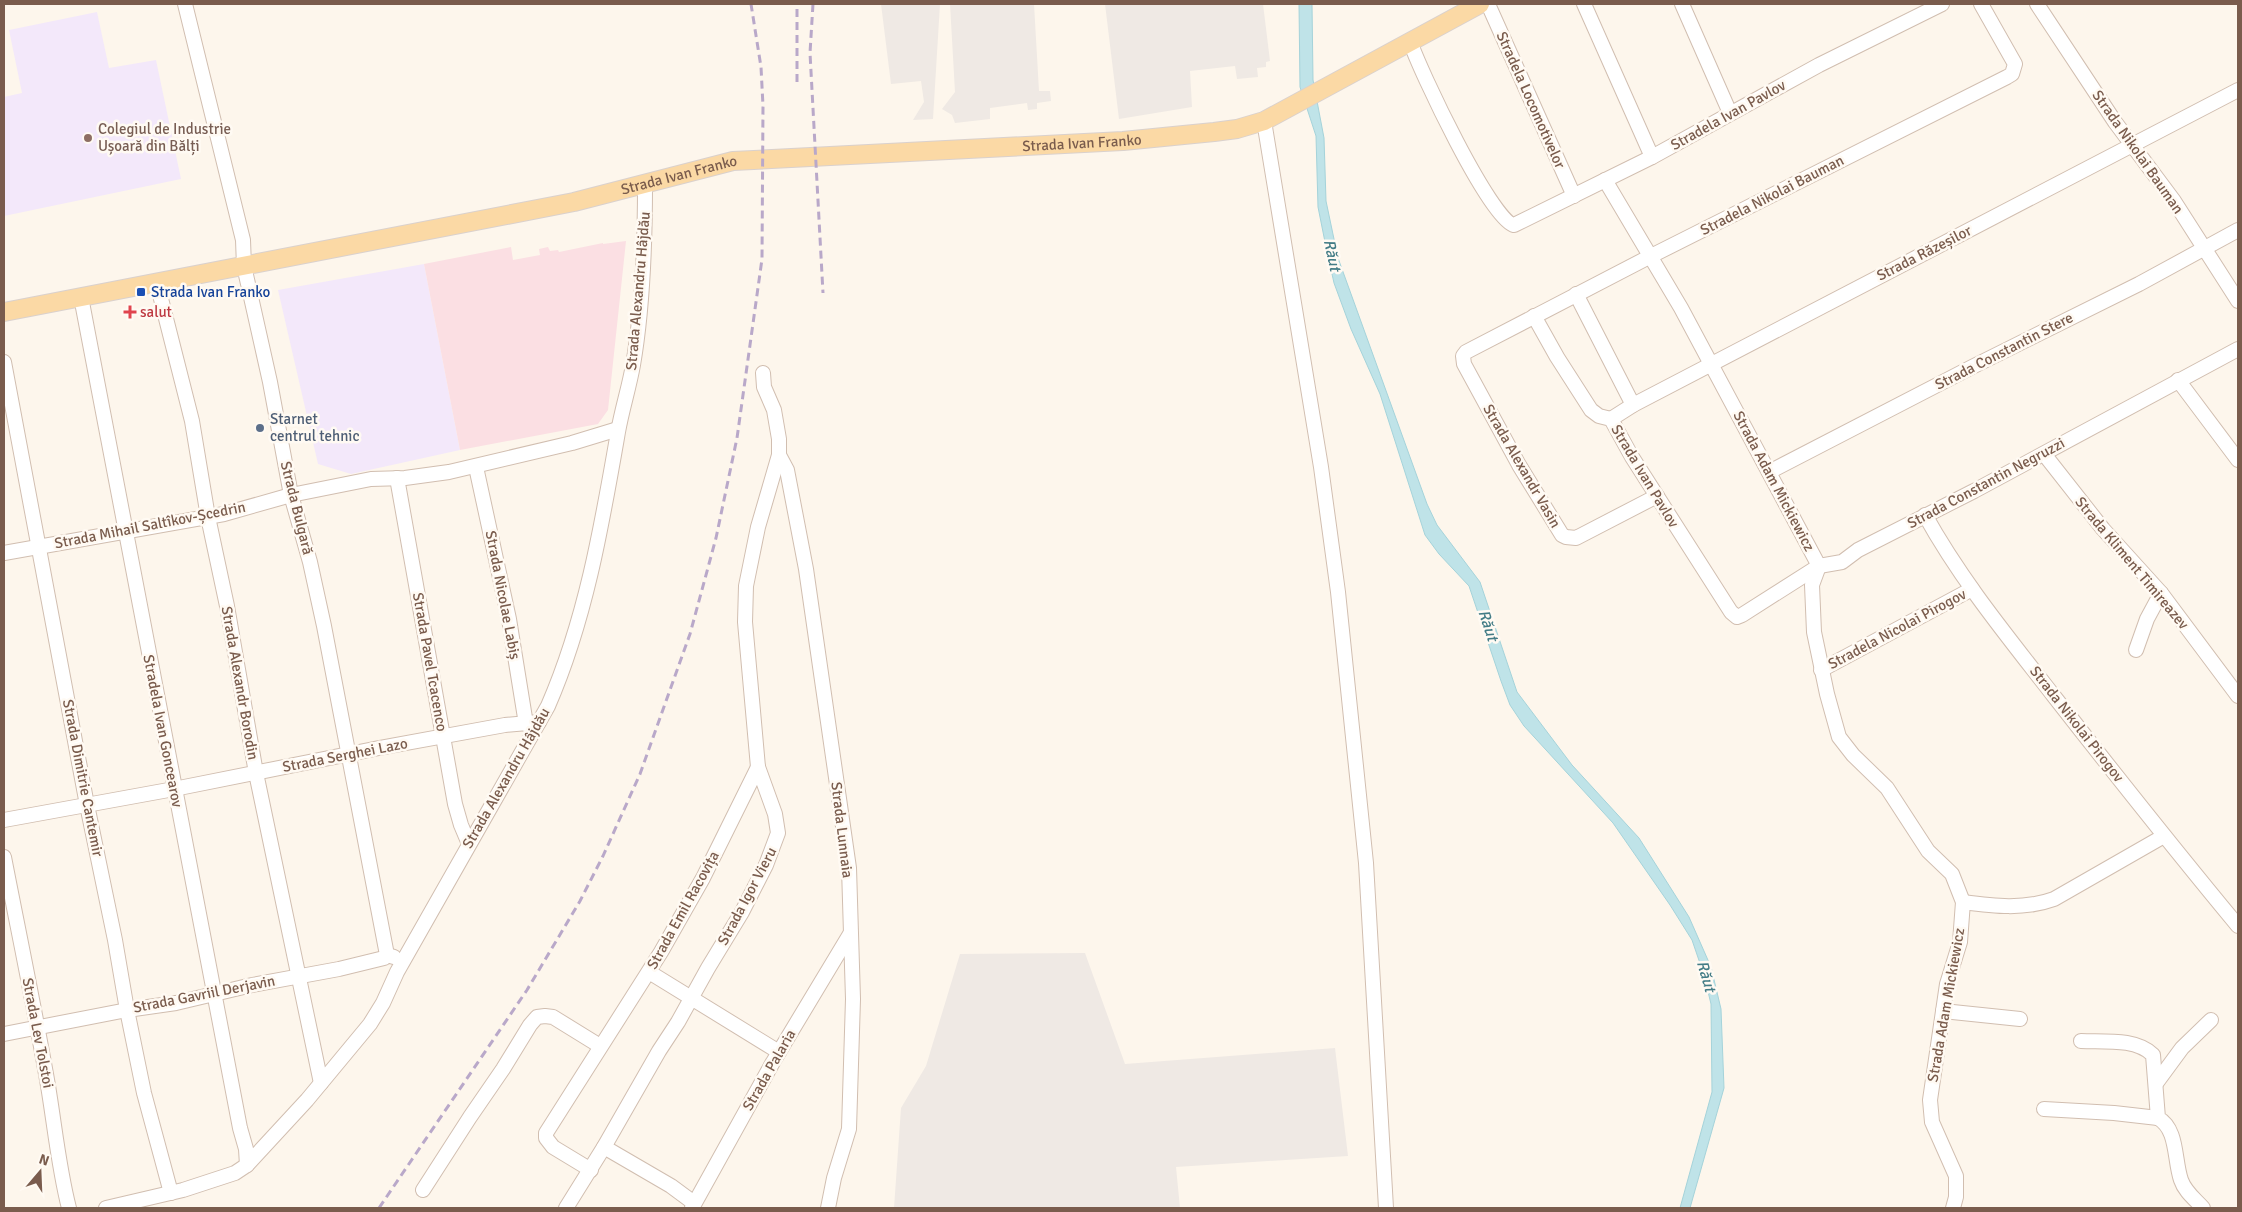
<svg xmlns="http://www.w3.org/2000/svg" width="2242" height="1212" font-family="Signika,sans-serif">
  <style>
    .industrial { fill: #efe9e4 }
    .education { fill: #f3e8fa }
    .medical { fill: #fbdfe3 }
    .water { fill: #bfe3e8; stroke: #a5d3da }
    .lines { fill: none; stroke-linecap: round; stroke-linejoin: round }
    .minor-casing { stroke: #d1beb0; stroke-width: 16 }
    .major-casing { stroke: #dad1cd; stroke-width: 20 }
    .minor { stroke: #fff; stroke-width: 14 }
    .major { stroke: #fbd9a5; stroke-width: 18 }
    .rail { stroke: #b9a8c9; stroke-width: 3; stroke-dasharray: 8 5; stroke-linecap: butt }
    .education-dot { fill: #8d6e63; stroke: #fffaf3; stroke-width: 2 }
    .transit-dot { fill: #1a4fb4; stroke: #fffaf3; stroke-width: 2 }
    .health-dot { fill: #e0444e; stroke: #fffaf3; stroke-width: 2 }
    .service-dot { fill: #5c6f8a; stroke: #fffaf3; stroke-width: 2 }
    .labels { text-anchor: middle; stroke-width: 5; stroke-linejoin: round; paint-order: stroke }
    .street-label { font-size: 15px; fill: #7a5c4d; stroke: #fffaf3 }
    .education-label { font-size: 15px; fill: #785e54; stroke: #fffaf3; text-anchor: start }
    .transit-label { font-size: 15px; fill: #164399; stroke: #fffaf3; text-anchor: start }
    .health-label { font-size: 15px; fill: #be3a42; stroke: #fffaf3; text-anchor: start }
    .service-label { font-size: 15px; fill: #4e5e75; stroke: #fffaf3; text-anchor: start }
    .water-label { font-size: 16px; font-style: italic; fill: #437c86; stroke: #fffaf3 }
  </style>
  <rect width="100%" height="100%" fill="#fdf6ec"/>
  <g class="industrial">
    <polygon points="881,4 940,4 933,119 913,120 924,102 921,81 891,84"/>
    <polygon points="950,4 1034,4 1039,91 1050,91 1051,101 1037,103 1037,109 1028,110 1027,103 990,108 990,119 955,123 952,115 942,109 955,92"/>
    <polygon points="1105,4 1263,4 1270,61 1266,62 1266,67 1257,68 1258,77 1237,79 1235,66 1190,71 1192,107 1119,119"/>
    <polygon points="1085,953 1125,1064 1335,1048 1348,1156 1176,1167 1180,1208 894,1208 901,1108 926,1066 960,954"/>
  </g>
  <g class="education">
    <polygon points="97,12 109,68 156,60 181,179 4,216 4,97 22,93 9,30"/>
    <polygon points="424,264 460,450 351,474 318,464 278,290"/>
  </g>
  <polygon class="medical" points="626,241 608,410 598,424 460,450 424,264 511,247 513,260 540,255 539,249 548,247 550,251 558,250 559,252 603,243 603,244"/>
  <polygon class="water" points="1299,4 1312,4 1313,80 1324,138 1326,201 1338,258 1427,504 1437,525 1480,582 1517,692 1572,765 1639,838 1689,917 1711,967 1721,1009 1724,1088 1690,1208 1680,1208 1712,1092 1711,1004 1704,975 1692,940 1670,905 1613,823 1524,726 1510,705 1501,681 1469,586 1439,554 1425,535 1380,394 1351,329 1334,283 1326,247 1318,207 1316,136 1300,87"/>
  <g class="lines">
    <defs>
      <g id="minor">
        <polyline points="185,4 243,240 244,266 270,382 291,495 310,562 324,626 387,955"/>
        <polyline points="1488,4 1574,196"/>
        <polyline points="1584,4 1652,157"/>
        <polyline points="1682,4 1730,113"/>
        <polyline points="2037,4 2115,122 2174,201 2238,301"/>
        <path d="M1410 41C1419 69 1491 221 1514 225L1652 157 1819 65 1942 4"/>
        <polyline points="1264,121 1321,467 1338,592 1366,863 1386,1208"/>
        <polyline points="1605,180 1681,308 1819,566 1812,585 1814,632 1827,694 1839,737 1853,755 1887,788 1928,851 1952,874 1963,902 1960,942 1947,984 1930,1100 1932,1122 1956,1176 1956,1197 1953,1208"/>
        <polyline points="157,283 192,421 208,517 227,606 256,773 321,1083"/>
        <polyline points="1576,294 1633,405"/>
        <polyline points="81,297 240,1128 246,1149 247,1165"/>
        <polyline points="1534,316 1557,357 1591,410 1599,416 1611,419 1632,457 1731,612 1737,617 1742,615 1819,566 1842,562 1858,550 1974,491 2238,349"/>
        <polyline points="4,362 87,805 115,940 127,1010 144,1093 171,1193"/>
        <polyline points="2178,380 2238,460"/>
        <polyline points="1611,419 1633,405 2238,90"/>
        <polyline points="2044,454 2103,529 2161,593 2238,696"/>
        <polyline points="779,455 787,470 806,569 849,868 853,999 849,1129 834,1178 828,1208"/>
        <polyline points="476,467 509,619 526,724"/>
        <polyline points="1769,472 1972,367 2139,284 2238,230"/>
        <polyline points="397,478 455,804 461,825 469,844"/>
        <polyline points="1657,496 1576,538 1566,537 1562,535 1519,465 1464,364 1463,356 1466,352 1651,256 2007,77 2012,74 2015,64 1981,4"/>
        <path d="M1925 515C1961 580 2008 637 2053 695 2114 773 2175 850 2238 926"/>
        <polyline points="4,553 224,514 291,495 371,479 405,478 449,472 572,443 618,429"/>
        <polyline points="2136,650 2147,619 2161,593"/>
        <polyline points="1821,670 1972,589"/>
        <polyline points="4,820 174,789 379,748 505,725 539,722"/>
        <path d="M4 857C18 929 33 1001 46 1074 54 1118 58 1166 69 1208"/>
        <path d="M1963 902C1993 906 2024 910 2054 899L2164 836"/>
        <polyline points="649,972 779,1052"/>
        <polyline points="1943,1011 2020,1019"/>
        <polyline points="4,1034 127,1010 176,1003 252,985 339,969 384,958 387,955 394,957"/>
        <path d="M2081 1041C2104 1042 2136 1038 2153 1055L2158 1118C2178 1129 2174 1160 2181 1180 2185 1192 2195 1199 2203 1208"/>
        <polyline points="2157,1082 2182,1048 2211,1020"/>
        <polyline points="2044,1109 2114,1113 2158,1118"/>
        <polyline points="604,1147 671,1186 694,1203"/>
        <polyline points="591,1170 553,1147 546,1138 546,1133 661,952 703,878 758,767"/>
        <polyline points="423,1190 470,1117 503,1069 530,1025 537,1017 545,1016 553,1017 600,1046"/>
        <path d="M106 1208 183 1190 235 1173 247 1165 307 1100 370 1024 383 1003 397 972 548 706C586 619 602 524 618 432 622 409 629 388 633 365 643 307 645 244 645 185"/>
        <polyline points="566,1208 604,1147 659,1051 678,1022 708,968 742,912 766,865 778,833 775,814 758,767 745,622 746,586 758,527 779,455 779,439 774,410 764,387 763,373"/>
        <polyline points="692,1208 773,1062 850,934"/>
      </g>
      <g id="major">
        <path id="s1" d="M4 312 574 202 733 161 1123 141 1214 132 1237 129 1264 121 1480 4"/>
      </g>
    </defs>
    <use href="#minor" class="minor-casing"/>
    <use href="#major" class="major-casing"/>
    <use href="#minor" class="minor"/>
    <use href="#major" class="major"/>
    <g class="rail">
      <polyline points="813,4 810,53 823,293"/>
      <polyline points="797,82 797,4"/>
      <polyline points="379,1208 527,990 580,901 603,856 640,774 690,634 716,538 737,438 762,259 763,106 761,67 751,4"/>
    </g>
  </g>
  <circle class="education-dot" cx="88" cy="138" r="5"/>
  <rect class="transit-dot" x="136" y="287" width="10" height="10" rx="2.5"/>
  <path class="health-dot" d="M127.5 304.5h5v5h5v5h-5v5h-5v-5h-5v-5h5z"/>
  <circle class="service-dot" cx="260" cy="428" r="5"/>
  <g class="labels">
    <g class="street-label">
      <text transform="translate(1531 100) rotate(66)" y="5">Stradela Locomotivelor</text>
      <text transform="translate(1728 115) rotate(-29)" y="5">Stradela Ivan Pavlov</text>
      <text dy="5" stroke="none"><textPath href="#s1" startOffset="1094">Strada Ivan Franko</textPath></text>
      <text transform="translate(2138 152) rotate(55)" y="5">Strada Nikolai Bauman</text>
      <text dy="5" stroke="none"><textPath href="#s1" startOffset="689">Strada Ivan Franko</textPath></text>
      <text transform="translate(1772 195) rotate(-27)" y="5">Stradela Nikolai Bauman</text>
      <text transform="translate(1924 253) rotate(-27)" y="5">Strada Răzeșilor</text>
      <text transform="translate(638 291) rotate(-85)" y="5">Strada Alexandru Hâjdău</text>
      <text transform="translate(2004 351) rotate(-27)" y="5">Strada Constantin Stere</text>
      <text transform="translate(1522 466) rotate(60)" y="5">Strada Alexandr Vasin</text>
      <text transform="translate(1645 476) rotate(59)" y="5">Strada Ivan Pavlov</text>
      <text transform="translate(1774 481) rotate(62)" y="5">Strada Adam Mickiewicz</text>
      <text transform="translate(1986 483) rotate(-28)" y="5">Strada Constantin Negruzzi</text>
      <text transform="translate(297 508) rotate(76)" y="5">Strada Bulgară</text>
      <text transform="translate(150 525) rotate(-11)" y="5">Strada Mihail Saltîkov-Șcedrin</text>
      <text transform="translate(2132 563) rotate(50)" y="5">Strada Kliment Timireazev</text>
      <text transform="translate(503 595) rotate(79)" y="5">Strada Nicolae Labiș</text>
      <text transform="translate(1897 629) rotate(-28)" y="5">Stradela Nicolai Pirogov</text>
      <text transform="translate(430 662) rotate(80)" y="5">Strada Pavel Tcacenco</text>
      <text transform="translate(240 683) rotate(80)" y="5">Strada Alexandr Borodin</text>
      <text transform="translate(2077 724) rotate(52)" y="5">Strada Nikolai Pirogov</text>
      <text transform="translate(163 731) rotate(79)" y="5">Stradela Ivan Goncearov</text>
      <text transform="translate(345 755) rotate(-11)" y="5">Strada Serghei Lazo</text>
      <text transform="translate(83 778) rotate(79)" y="5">Strada Dimitrie Cantemir</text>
      <text transform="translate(506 778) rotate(-60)" y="5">Strada Alexandru Hâjdău</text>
      <text transform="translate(842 830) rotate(83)" y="5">Strada Lunnaia</text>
      <text transform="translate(747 896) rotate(-62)" y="5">Strada Igor Vieru</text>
      <text transform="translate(683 910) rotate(-61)" y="5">Strada Emil Racovița</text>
      <text transform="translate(204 994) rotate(-11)" y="5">Strada Gavriil Derjavin</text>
      <text transform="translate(1946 1005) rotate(-80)" y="5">Strada Adam Mickiewicz</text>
      <text transform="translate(38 1033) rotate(79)" y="5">Strada Lev Tolstoi</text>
      <text transform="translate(769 1070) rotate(-60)" y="5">Strada Palaria</text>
    </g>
    <g class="education-label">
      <text x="98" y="134">Colegiul de Industrie<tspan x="98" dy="17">Ușoară din Bălți</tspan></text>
    </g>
    <g class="transit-label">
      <text x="151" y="297">Strada Ivan Franko</text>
    </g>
    <g class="health-label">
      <text x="140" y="317">salut</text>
    </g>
    <g class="service-label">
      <text x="270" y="424">Starnet<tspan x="270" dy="17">centrul tehnic</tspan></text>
    </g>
    <g class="water-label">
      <text transform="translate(1333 255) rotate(78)" y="6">Răut</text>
      <text transform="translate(1489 625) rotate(72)" y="6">Răut</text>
      <text transform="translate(1707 976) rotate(74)" y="6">Răut</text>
    </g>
  </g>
  <rect width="2242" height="1212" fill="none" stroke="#7a5c4d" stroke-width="10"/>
  <g transform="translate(40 1172) rotate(19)" stroke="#fffaf3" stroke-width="4" paint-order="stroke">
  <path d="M0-4L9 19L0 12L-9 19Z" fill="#7a5c4d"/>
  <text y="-8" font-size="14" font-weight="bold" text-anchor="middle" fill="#7a5c4d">N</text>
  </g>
</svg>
